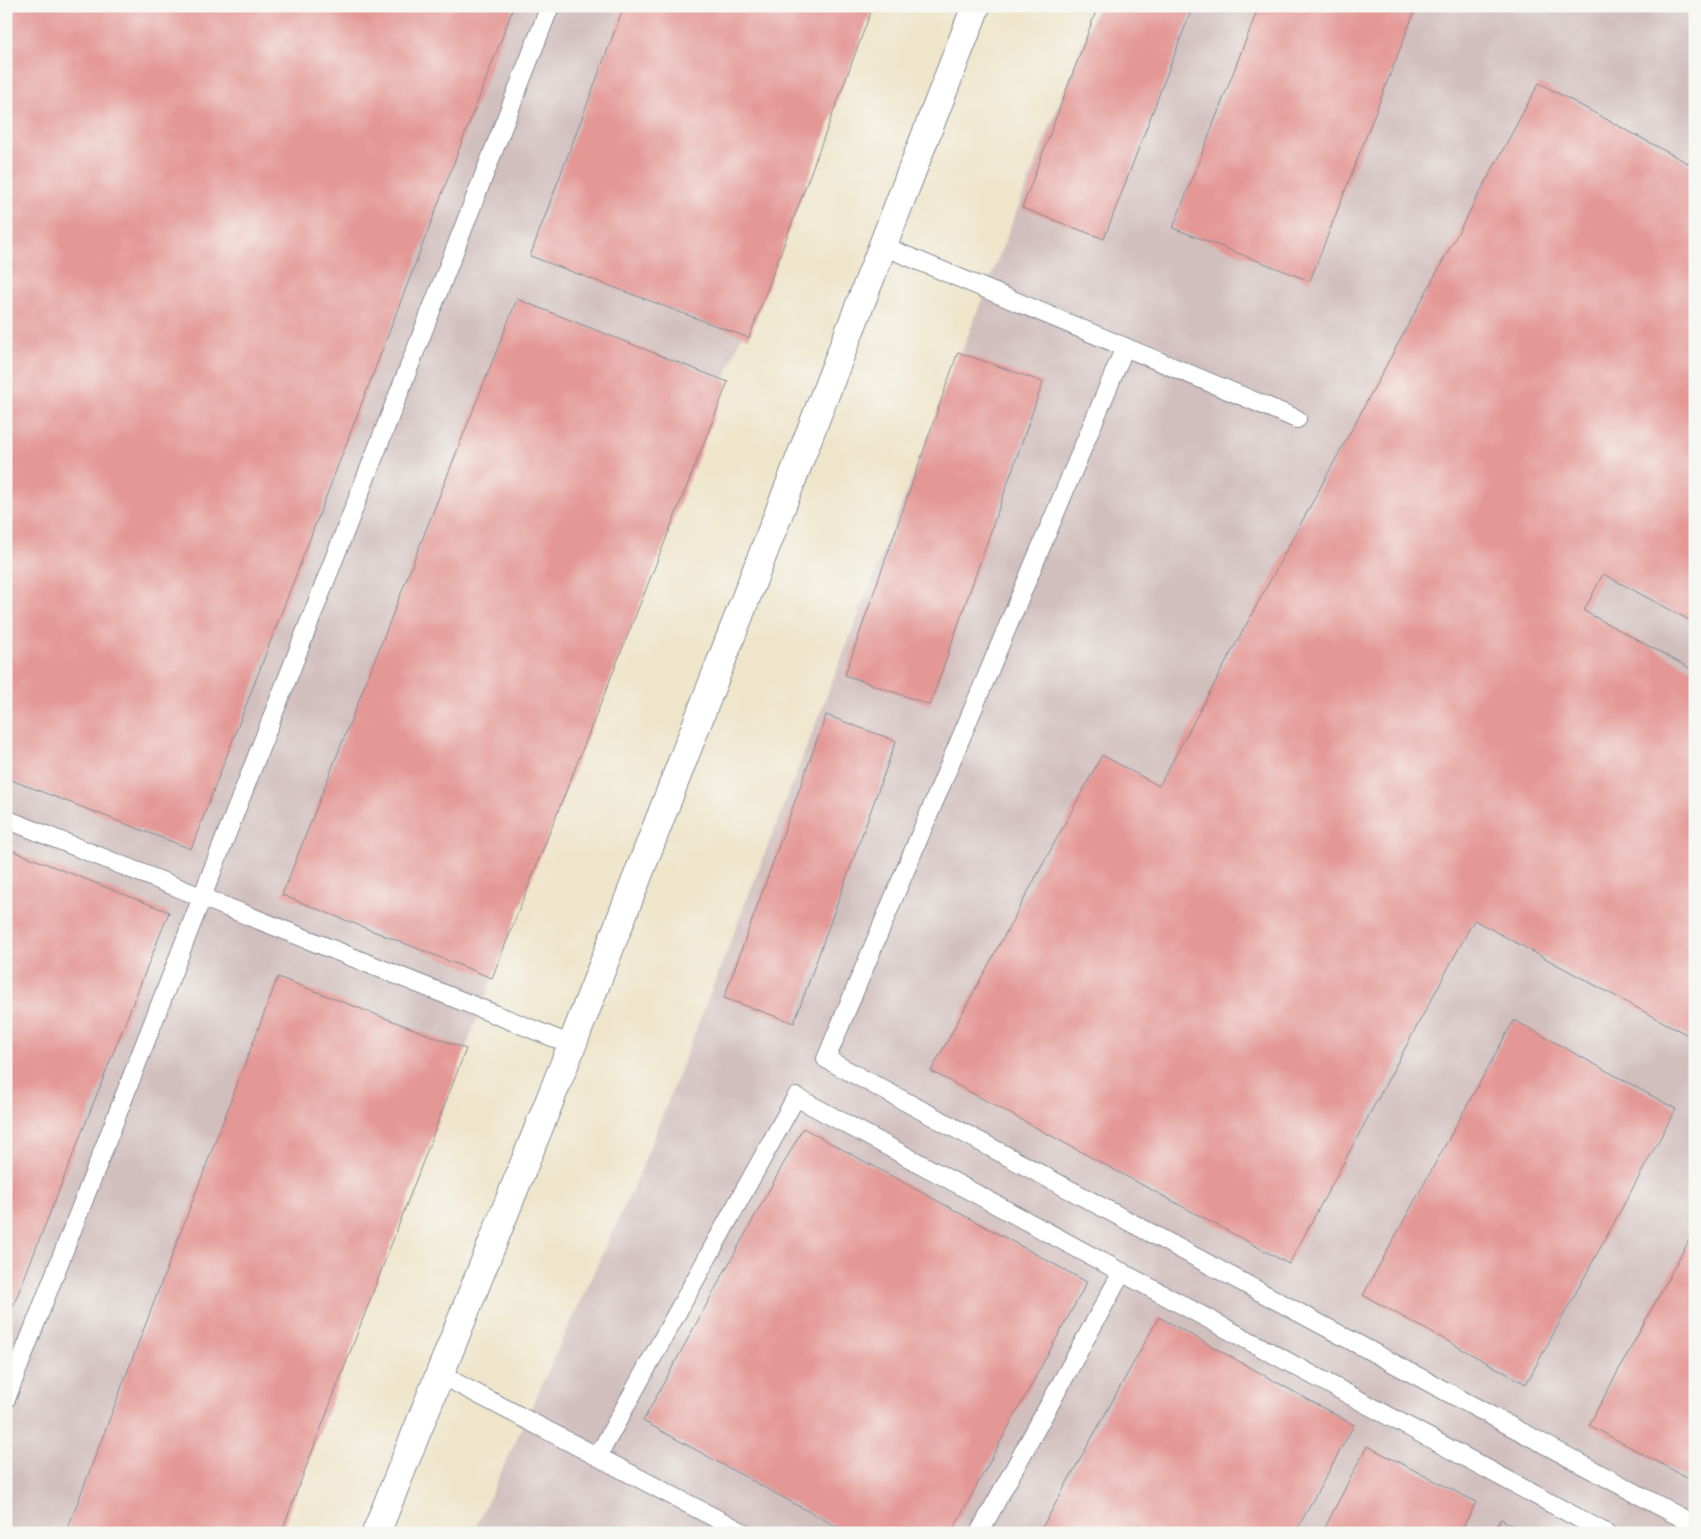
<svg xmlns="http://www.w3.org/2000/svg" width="1701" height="1539" font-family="'IM FELL French Canon',serif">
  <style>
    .industrial { fill: #d1bfbe }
    .building { fill: #e49895 }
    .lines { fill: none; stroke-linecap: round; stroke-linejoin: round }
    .service-casing { stroke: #858a94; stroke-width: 20 }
    .tertiary-casing { stroke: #858a94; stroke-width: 30 }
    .service { stroke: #fff; stroke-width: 18 }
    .tertiary { stroke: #fff; stroke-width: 28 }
  </style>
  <rect width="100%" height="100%" fill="#f6f6f2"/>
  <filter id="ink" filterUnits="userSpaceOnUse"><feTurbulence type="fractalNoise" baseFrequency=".02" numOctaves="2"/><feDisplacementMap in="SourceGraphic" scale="10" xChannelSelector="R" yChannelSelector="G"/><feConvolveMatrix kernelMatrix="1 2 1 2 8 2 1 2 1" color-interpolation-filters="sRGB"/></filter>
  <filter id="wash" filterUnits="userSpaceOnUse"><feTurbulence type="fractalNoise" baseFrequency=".0096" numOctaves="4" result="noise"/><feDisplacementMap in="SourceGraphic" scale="20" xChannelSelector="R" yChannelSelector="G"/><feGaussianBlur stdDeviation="1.12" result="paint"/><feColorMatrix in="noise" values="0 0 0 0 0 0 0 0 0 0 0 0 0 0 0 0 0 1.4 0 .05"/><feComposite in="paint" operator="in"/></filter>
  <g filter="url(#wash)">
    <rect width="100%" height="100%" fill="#efe5ca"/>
    <g class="industrial">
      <polygon points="6,6 869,6 278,1533 6,1533"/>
      <polygon points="1097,6 1695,6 1695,1533 473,1533 639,1175"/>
    </g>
    <g id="blocks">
      <g class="building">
        <polygon points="6,6 514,6 191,849 6,778"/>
        <polygon points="624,6 873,6 749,338 530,256"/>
        <polygon points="1098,6 1193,6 1104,239 1022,208"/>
        <polygon points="1259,6 1397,6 1414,13 1310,281 1173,228"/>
        <polygon points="1539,83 1695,167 1695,623 1603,574 1584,611 1695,671 1695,1039 1474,920 1289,1264 931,1071 1102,755 1159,786"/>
        <polygon points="517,299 728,382 492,978 282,895"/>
        <polygon points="958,352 1043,382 930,705 845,675"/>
        <polygon points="826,715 896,741 794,1023 724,998"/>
        <polygon points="6,848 169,912 6,1324"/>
        <polygon points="278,977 466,1049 281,1533 66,1533"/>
        <polygon points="1514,1020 1676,1109 1526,1384 1363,1295"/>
        <polygon points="803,1128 1087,1282 951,1533 848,1533 643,1421"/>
        <polygon points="1695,1229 1695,1482 1589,1425"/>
        <polygon points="1159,1317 1354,1425 1295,1533 1039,1533"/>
        <polygon points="1367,1446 1476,1502 1460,1533 1322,1533"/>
        <polygon points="1501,1519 1526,1533 1494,1533"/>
      </g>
    </g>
  </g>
  <g filter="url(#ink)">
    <use href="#blocks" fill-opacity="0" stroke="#858a94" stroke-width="1"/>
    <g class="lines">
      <defs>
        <g id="service">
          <polyline points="883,246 1297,419"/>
          <polyline points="1125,347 826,1059 1695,1525"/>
          <polyline points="6,819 572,1045"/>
          <polyline points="439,1374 744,1533"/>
          <polyline points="6,1399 550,6"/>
          <polyline points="598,1456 796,1097 1606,1533"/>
          <polyline points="979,1533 1122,1272"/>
        </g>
        <polyline id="tertiary" points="376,1533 572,1045 976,6"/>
      </defs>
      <use href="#service" class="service-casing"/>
      <use href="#tertiary" class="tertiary-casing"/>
      <use href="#service" class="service"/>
      <use href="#tertiary" class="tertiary"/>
    </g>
  </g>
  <rect width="1701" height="1539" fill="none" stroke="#f6f6f2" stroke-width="25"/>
</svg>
